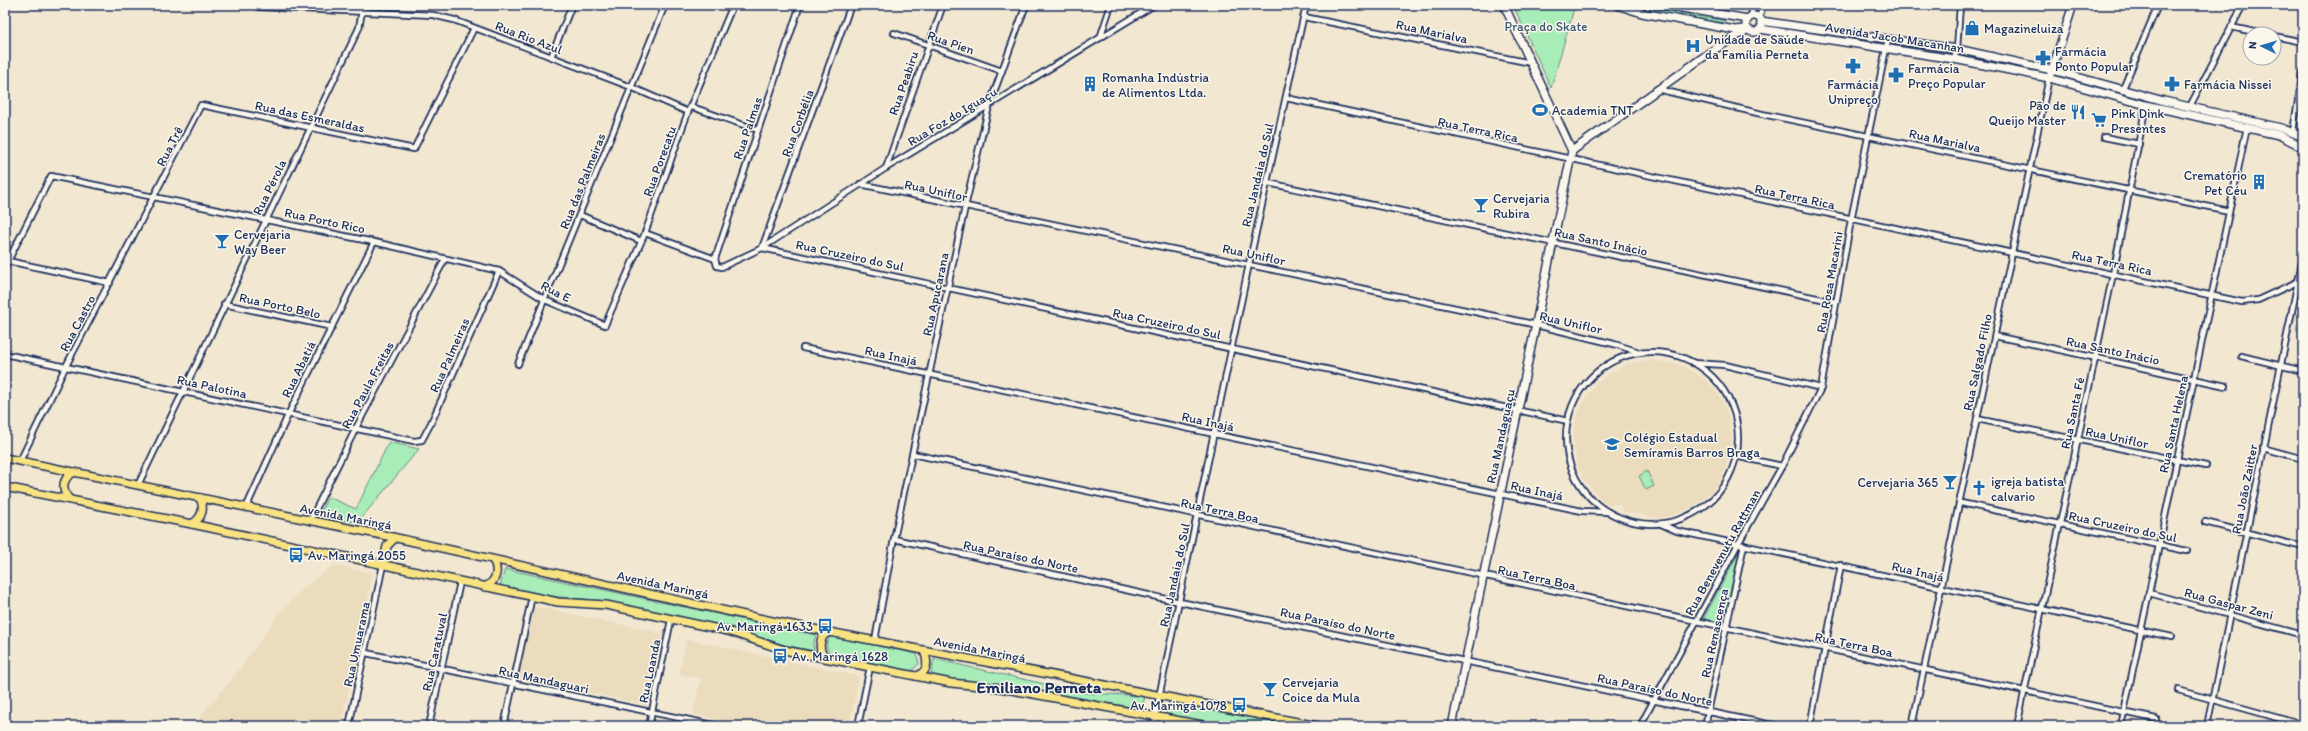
<svg xmlns="http://www.w3.org/2000/svg" width="2308" height="731" font-family="Itim,sans-serif">
  <style>
    .built { fill: #ebdcbe }
    .green { fill: #a8ecb7; stroke: #628e8a }
    .lines { fill: none; stroke-linecap: round; stroke-linejoin: round }
    .street-casing { stroke: #1b2f5e; stroke-width: 8 }
    .secondary-casing { stroke: #1b2f5e; stroke-width: 10 }
    .primary-casing { stroke: #1b2f5e; stroke-width: 10 }
    .street { stroke: #fbf7ec; stroke-width: 4.5 }
    .secondary { stroke: #fbf7ec; stroke-width: 7 }
    .primary { stroke: #f8e281; stroke-width: 7 }
    .labels { text-anchor: middle; stroke-width: 3; stroke-linejoin: round; paint-order: stroke }
    .park-label { font-size: 13px; fill: #375570; stroke: #fbf7ec }
    .poi-label { font-size: 13px; fill: #1b2f5e; stroke: #fbf7ec; text-anchor: start }
    .street-label { font-size: 13px; fill: #1b2f5e; stroke: #fbf7ec }
    .district-label { font-size: 17px; font-weight: bold; fill: #1b2f5e; stroke: #fbf7ec }
  </style>
  <rect width="100%" height="100%" fill="#f2e7d1"/>
  <filter id="ink" filterUnits="userSpaceOnUse"><feTurbulence type="fractalNoise" baseFrequency=".025" numOctaves="2"/><feDisplacementMap in="SourceGraphic" scale="8" xChannelSelector="R" yChannelSelector="G"/><feConvolveMatrix kernelMatrix="1 2 1 2 8 2 1 2 1" color-interpolation-filters="sRGB"/></filter>
  <g filter="url(#ink)">
    <g class="built">
      <polygon points="1650,360 1681,365 1705,379 1715,390 1724,404 1728,416 1732,442 1726,467 1720,480 1712,492 1691,508 1670,516 1659,518 1624,512 1619,503 1610,506 1600,498 1583,478 1577,465 1573,438 1575,423 1580,408 1595,384 1605,376 1628,364"/>
      <polygon points="334,565 373,573 341,726 199,726 200,716 237,673 278,615 306,586"/>
      <polygon points="533,606 662,633 648,705 518,678"/>
      <polygon points="686,639 859,676 849,726 749,726 693,714 701,678 679,674"/>
    </g>
    <g class="green">
      <polygon points="1513,5 1575,5 1551,88"/>
      <polygon points="1625,5 1634,5 1725,21 1723,23 1643,10"/>
      <polygon points="389,442 419,449 358,522 322,518 320,513 328,497 356,509"/>
      <polygon points="1647,471 1654,486 1646,490 1639,476"/>
      <polygon points="1742,546 1726,625 1703,620"/>
      <polygon points="505,569 816,635 813,644 814,651 785,645 729,628 606,601 558,597 500,586"/>
      <polygon points="831,636 917,654 919,664 911,671 829,654 826,644"/>
      <polygon points="934,659 1085,693 1145,696 1142,709 1001,684 952,680 931,676"/>
      <polygon points="1169,702 1295,726 1225,726 1166,714"/>
    </g>
    <g class="lines">
      <defs>
        <g id="street">
          <polyline points="258,7 433,15 454,20 631,87 688,112"/>
          <polyline points="1304,17 1531,63"/>
          <polyline points="1751,17 1753,5"/>
          <polyline points="1759,19 1763,5"/>
          <polyline points="2231,27 2264,34"/>
          <polyline points="894,33 1002,71"/>
          <polyline points="2274,36 2303,42"/>
          <polyline points="1100,38 1111,5"/>
          <polyline points="551,57 572,5"/>
          <polyline points="1954,59 1957,49 1960,5"/>
          <polyline points="1657,89 1762,114 2229,211"/>
          <polyline points="2122,91 2158,5"/>
          <polyline points="1286,98 2242,302 2258,300 2297,282"/>
          <polyline points="692,107 758,130"/>
          <polyline points="2189,108 2243,5"/>
          <polyline points="2293,131 2303,71"/>
          <polyline points="2104,137 2139,144"/>
          <polyline points="886,168 943,5"/>
          <polyline points="1268,183 1836,302"/>
          <polyline points="860,184 1528,323 1614,344 1642,353"/>
          <polyline points="580,215 641,241"/>
          <polyline points="645,233 715,259"/>
          <polyline points="762,248 1568,421"/>
          <polyline points="762,248 851,5"/>
          <polyline points="715,259 717,266 722,267 762,248 886,168 1154,5"/>
          <polyline points="715,259 800,5"/>
          <polyline points="8,261 110,283"/>
          <polyline points="5,267 51,176 374,242 499,271 545,300 605,325 645,233 688,112 733,5"/>
          <polyline points="2297,282 2303,283"/>
          <polyline points="224,304 332,327"/>
          <polyline points="1995,336 2226,386"/>
          <polyline points="803,348 1582,511 1608,512"/>
          <circle cx="1652" cy="438" r="86"/>
          <polyline points="5,354 414,441 422,440 431,423 499,271"/>
          <polyline points="2241,356 2303,371"/>
          <polyline points="1693,363 1725,365 1821,388"/>
          <polyline points="518,364 665,5"/>
          <polyline points="1977,419 2206,466"/>
          <polyline points="2263,448 2303,459"/>
          <polyline points="913,454 2156,719"/>
          <polyline points="1735,456 1782,466"/>
          <polyline points="20,461 65,368 201,105 414,149 474,28"/>
          <polyline points="138,485 359,28 363,5"/>
          <polyline points="1961,503 2187,551"/>
          <polyline points="246,508 289,413 374,242"/>
          <polyline points="310,521 356,428 445,259"/>
          <polyline points="2205,522 2303,547"/>
          <polyline points="1661,524 1677,531 2172,637"/>
          <polyline points="894,539 1180,602 1777,726"/>
          <polyline points="2149,593 2303,635"/>
          <polyline points="875,640 894,539 965,207 989,106 1026,5"/>
          <polyline points="366,653 718,726"/>
          <polyline points="2178,690 2303,725"/>
          <polyline points="349,726 383,565"/>
          <polyline points="429,726 460,582"/>
          <polyline points="504,726 532,596"/>
          <polyline points="649,726 671,620"/>
          <polyline points="858,726 870,667"/>
          <polyline points="1153,726 1249,264 1306,5"/>
          <polyline points="1640,726 1738,544 1782,466 1821,388 1851,220 1888,39"/>
          <polyline points="1705,726 1744,545"/>
          <polyline points="1810,726 1841,565"/>
          <polyline points="1912,726 2049,78"/>
          <polyline points="2017,726 2113,274 2146,105"/>
          <polyline points="2121,726 2247,127"/>
          <polyline points="2207,726 2303,257"/>
        </g>
        <g id="secondary">
          <polyline points="1617,5 1642,13 1735,30 1744,29"/>
          <polyline points="1664,5 1748,19"/>
          <circle cx="1754" cy="24" r="8"/>
          <polyline points="1761,21 1957,49 2052,70 2164,101 2281,128 2303,137"/>
          <polyline points="1760,29 1954,59 2049,78 2146,105 2279,135 2303,147"/>
          <polyline points="2051,73 2073,5"/>
          <polyline points="1572,151 1709,53 1748,29"/>
          <polyline points="1452,726 1572,151 1504,5"/>
        </g>
        <g id="primary">
          <polyline points="5,458 392,537 772,621 1318,726"/>
          <polyline points="5,487 192,524 558,602 606,605 728,631 784,650 951,683 1000,688 1208,726"/>
          <path d="M69 499C60 488 63 477 75 472"/>
          <path d="M192 524C202 518 205 509 200 498"/>
          <polyline points="383,565 387,546 395,538"/>
          <path d="M485 587C497 581 499 570 493 560"/>
          <path d="M824 657C818 648 819 638 828 632"/>
          <path d="M917 676C929 671 928 661 924 651"/>
        </g>
      </defs>
      <use href="#street" class="street-casing"/>
      <use href="#secondary" class="secondary-casing"/>
      <use href="#primary" class="primary-casing"/>
      <use href="#street" class="street"/>
      <use href="#secondary" class="secondary"/>
      <use href="#primary" class="primary"/>
    </g>
  </g>
  <defs>
    <symbol id="shop-bare" viewBox="-9 -9 18 18"><path d="M-5-2.5h2.3a2.7 3.5 0 0 1 5.4 0H5L5.5 6h-11ZM-1.5-2.5h3a1.5 2.3 0 0 0-3 0Z" fill="#1f6fb2" stroke="#fbf7ec" stroke-width="2.5" paint-order="stroke"/></symbol>
    <symbol id="hospital-bare" viewBox="-9 -9 18 18"><path d="M-5-5h3v3.5h4V-5h3V5h-3V1.5h-4V5h-3Z" fill="#1f6fb2" stroke="#fbf7ec" stroke-width="2.5" paint-order="stroke"/></symbol>
    <symbol id="pharmacy-bare" viewBox="-9 -9 18 18"><path d="M-2-6h4v4h4v4h-4v4h-4v-4h-4v-4h4Z" fill="#1f6fb2" stroke="#fbf7ec" stroke-width="2.5" paint-order="stroke"/></symbol>
    <symbol id="building-bare" viewBox="-9 -9 18 18"><path d="M-4-6H4V6H1V3H-1V6H-4ZM-2.5-4.3h1.7v1.8h-1.7ZM.8-4.3h1.7v1.8H.8ZM-2.5-1h1.7V.8h-1.7ZM.8-1h1.7V.8H.8Z" fill="#1f6fb2" stroke="#fbf7ec" stroke-width="2.5" paint-order="stroke"/></symbol>
    <symbol id="stadium-bare" viewBox="-9 -9 18 18"><path d="M0-5a6.5 5 0 1 0 0 10a6.5 5 0 1 0 0-10ZM-3.5-1.8h7v3.6h-7Z" fill="#1f6fb2" stroke="#fbf7ec" stroke-width="2.5" paint-order="stroke"/></symbol>
    <symbol id="restaurant-bare" viewBox="-9 -9 18 18"><path d="M-5-6h1v4h1v-4h1v4h1v-4h1v5L-1.5 .5V6h-2V.5L-5-1ZM5-6V6H3V1.5H1.5Q1.5-4 5-6Z" fill="#1f6fb2" stroke="#fbf7ec" stroke-width="2.5" paint-order="stroke"/></symbol>
    <symbol id="supermarket-bare" viewBox="-9 -9 18 18"><path d="M-6-5.5h2.5l.6 2H6L4.5 2H-2.5L-4.4-4H-6ZM-1.5 3.2a1.3 1.3 0 1 0 .1 0ZM3 3.2a1.3 1.3 0 1 0 .1 0Z" fill="#1f6fb2" stroke="#fbf7ec" stroke-width="2.5" paint-order="stroke"/></symbol>
    <symbol id="bar-bare" viewBox="-9 -9 18 18"><path d="M-6-5H6L.8 .8V4.5H3.5V6h-7V4.5H-.8V.8Z" fill="#1f6fb2" stroke="#fbf7ec" stroke-width="2.5" paint-order="stroke"/></symbol>
    <symbol id="school-bare" viewBox="-9 -9 18 18"><path d="M0-5L7-2L0 1L-7-2ZM-4 1L0 2.5L4 1V4Q0 6-4 4Z" fill="#1f6fb2" stroke="#fbf7ec" stroke-width="2.5" paint-order="stroke"/></symbol>
    <symbol id="church-bare" viewBox="-9 -9 18 18"><path d="M-1.2-6h2.4v3.5h3.3v2.4h-3.3V6h-2.4V-.1h-3.3v-2.4h3.3Z" fill="#1f6fb2" stroke="#fbf7ec" stroke-width="2.5" paint-order="stroke"/></symbol>
    <symbol id="bus-bare" viewBox="-9 -9 18 18"><path d="M-5-6H5V4H4V6H2V4H-2V6H-4V4H-5ZM-3.5-4V0h7V-4ZM-3.5 1.2v1.5H-2V1.2ZM2 1.2v1.5H3.5V1.2Z" fill="#1f6fb2" stroke="#fbf7ec" stroke-width="2.5" paint-order="stroke"/></symbol>
  </defs>
  <g fill-rule="evenodd">
    <use href="#shop-bare" x="1961" y="17" width="22" height="22"/>
    <use href="#hospital-bare" x="1682" y="35" width="22" height="22"/>
    <use href="#pharmacy-bare" x="2032" y="47" width="22" height="22"/>
    <use href="#pharmacy-bare" x="1842" y="55" width="22" height="22"/>
    <use href="#pharmacy-bare" x="1885" y="64" width="22" height="22"/>
    <use href="#building-bare" x="1079" y="73" width="22" height="22"/>
    <use href="#pharmacy-bare" x="2161" y="73" width="22" height="22"/>
    <use href="#stadium-bare" x="1529" y="99" width="22" height="22"/>
    <use href="#restaurant-bare" x="2067" y="101" width="22" height="22"/>
    <use href="#supermarket-bare" x="2088" y="109" width="22" height="22"/>
    <use href="#building-bare" x="2248" y="171" width="22" height="22"/>
    <use href="#bar-bare" x="1470" y="194" width="22" height="22"/>
    <use href="#bar-bare" x="211" y="230" width="22" height="22"/>
    <use href="#school-bare" x="1601" y="433" width="22" height="22"/>
    <use href="#bar-bare" x="1939" y="471" width="22" height="22"/>
    <use href="#church-bare" x="1968" y="477" width="22" height="22"/>
    <use href="#bus-bare" x="285" y="544" width="22" height="22"/>
    <use href="#bus-bare" x="814" y="615" width="22" height="22"/>
    <use href="#bus-bare" x="769" y="645" width="22" height="22"/>
    <use href="#bar-bare" x="1259" y="678" width="22" height="22"/>
    <use href="#bus-bare" x="1228" y="694" width="22" height="22"/>
  </g>
  <g class="labels">
    <g class="park-label">
      <text x="1546" y="31">Praça do Skate</text>
    </g>
    <g class="poi-label">
      <text x="1984" y="33">Magazineluiza</text>
      <text x="1705" y="44">Unidade de Saúde<tspan x="1705" dy="15">da Família Perneta</tspan></text>
      <text x="2055" y="56">Farmácia<tspan x="2055" dy="15">Ponto Popular</tspan></text>
      <text x="1908" y="73">Farmácia<tspan x="1908" dy="15">Preço Popular</tspan></text>
      <text x="1102" y="82">Romanha Indústria<tspan x="1102" dy="15">de Alimentos Ltda.</tspan></text>
      <text x="1853" y="89" text-anchor="middle">Farmácia<tspan x="1853" dy="15">Unipreço</tspan></text>
      <text x="2184" y="89">Farmácia Nissei</text>
      <text x="2066" y="110" text-anchor="end">Pão de<tspan x="2066" dy="15">Queijo Master</tspan></text>
      <text x="1552" y="115">Academia TNT</text>
      <text x="2111" y="118">Pink Dink<tspan x="2111" dy="15">Presentes</tspan></text>
      <text x="2247" y="180" text-anchor="end">Crematório<tspan x="2247" dy="15">Pet Céu</tspan></text>
      <text x="1493" y="203">Cervejaria<tspan x="1493" dy="15">Rubira</tspan></text>
      <text x="234" y="239">Cervejaria<tspan x="234" dy="15">Way Beer</tspan></text>
      <text x="1624" y="442">Colégio Estadual<tspan x="1624" dy="15">Semíramis Barros Braga</tspan></text>
      <text x="1991" y="486">igreja batista<tspan x="1991" dy="15">calvario</tspan></text>
      <text x="1938" y="487" text-anchor="end">Cervejaria 365</text>
      <text x="308" y="560">Av. Maringá 2055</text>
      <text x="813" y="631" text-anchor="end">Av. Maringá 1633</text>
      <text x="792" y="661">Av. Maringá 1628</text>
      <text x="1282" y="687">Cervejaria<tspan x="1282" dy="15">Coice da Mula</tspan></text>
      <text x="1227" y="710" text-anchor="end">Av. Maringá 1078</text>
    </g>
    <g class="street-label">
      <text transform="translate(1432 31) rotate(12)" y="5">Rua Marialva</text>
      <text transform="translate(529 37) rotate(21)" y="5">Rua Rio Azul</text>
      <text transform="translate(1895 37) rotate(9)" y="5">Avenida Jacob Macanhan</text>
      <text transform="translate(951 42) rotate(19)" y="5">Rua Pien</text>
      <text transform="translate(903 83) rotate(-71)" y="5">Rua Peabiru</text>
      <text transform="translate(310 116) rotate(12)" y="5">Rua das Esmeraldas</text>
      <text transform="translate(952 116) rotate(-31)" y="5">Rua Foz do Iguaçu</text>
      <text transform="translate(797 123) rotate(-70)" y="5">Rua Corbélia</text>
      <text transform="translate(747 128) rotate(-71)" y="5">Rua Palmas</text>
      <text transform="translate(1478 129) rotate(12)" y="5">Rua Terra Rica</text>
      <text transform="translate(1945 140) rotate(12)" y="5">Rua Marialva</text>
      <text transform="translate(169 146) rotate(-63)" y="5">Rua Trê</text>
      <text transform="translate(659 161) rotate(-70)" y="5">Rua Porecatu</text>
      <text transform="translate(1257 175) rotate(-77)" y="5">Rua Jandaia do Sul</text>
      <text transform="translate(582 181) rotate(-68)" y="5">Rua das Palmeiras</text>
      <text transform="translate(269 187) rotate(-64)" y="5">Rua Pérola</text>
      <text transform="translate(936 190) rotate(12)" y="5">Rua Uniflor</text>
      <text transform="translate(1795 196) rotate(12)" y="5">Rua Terra Rica</text>
      <text transform="translate(325 220) rotate(12)" y="5">Rua Porto Rico</text>
      <text transform="translate(1601 241) rotate(12)" y="5">Rua Santo Inácio</text>
      <text transform="translate(1254 254) rotate(12)" y="5">Rua Uniflor</text>
      <text transform="translate(850 255) rotate(12)" y="5">Rua Cruzeiro do Sul</text>
      <text transform="translate(2112 262) rotate(12)" y="5">Rua Terra Rica</text>
      <text transform="translate(1829 282) rotate(-80)" y="5">Rua Rosa Macarini</text>
      <text transform="translate(556 291) rotate(27)" y="5">Rua E</text>
      <text transform="translate(935 294) rotate(-78)" y="5">Rua Apucarana</text>
      <text transform="translate(280 305) rotate(12)" y="5">Rua Porto Belo</text>
      <text transform="translate(1571 322) rotate(13)" y="5">Rua Uniflor</text>
      <text transform="translate(77 323) rotate(-62)" y="5">Rua Castro</text>
      <text transform="translate(1167 323) rotate(12)" y="5">Rua Cruzeiro do Sul</text>
      <text transform="translate(2113 350) rotate(12)" y="5">Rua Santo Inácio</text>
      <text transform="translate(449 355) rotate(-66)" y="5">Rua Palmeiras</text>
      <text transform="translate(891 355) rotate(12)" y="5">Rua Inajá</text>
      <text transform="translate(1977 362) rotate(-78)" y="5">Rua Salgado Filho</text>
      <text transform="translate(298 369) rotate(-64)" y="5">Rua Abatiá</text>
      <text transform="translate(367 385) rotate(-62)" y="5">Rua Paula Freitas</text>
      <text transform="translate(212 386) rotate(12)" y="5">Rua Palotina</text>
      <text transform="translate(2072 413) rotate(-78)" y="5">Rua Santa Fé</text>
      <text transform="translate(1208 421) rotate(12)" y="5">Rua Inajá</text>
      <text transform="translate(2173 424) rotate(-78)" y="5">Rua Santa Helena</text>
      <text transform="translate(1500 436) rotate(-78)" y="5">Rua Mandaguaçu</text>
      <text transform="translate(2117 437) rotate(12)" y="5">Rua Uniflor</text>
      <text transform="translate(2244 489) rotate(-79)" y="5">Rua João Zaitter</text>
      <text transform="translate(1537 490) rotate(12)" y="5">Rua Inajá</text>
      <text transform="translate(1220 510) rotate(12)" y="5">Rua Terra Boa</text>
      <text transform="translate(346 516) rotate(11)" y="5">Avenida Maringá</text>
      <text transform="translate(2123 526) rotate(12)" y="5">Rua Cruzeiro do Sul</text>
      <text transform="translate(1722 552) rotate(-61)" y="5">Rua Benevenutu Rattman</text>
      <text transform="translate(1021 556) rotate(12)" y="5">Rua Paraíso do Norte</text>
      <text transform="translate(1918 571) rotate(13)" y="5">Rua Inajá</text>
      <text transform="translate(1174 575) rotate(-78)" y="5">Rua Jandaia do Sul</text>
      <text transform="translate(1537 577) rotate(12)" y="5">Rua Terra Boa</text>
      <text transform="translate(663 584) rotate(12)" y="5">Avenida Maringá</text>
      <text transform="translate(2229 603) rotate(15)" y="5">Rua Gaspar Zeni</text>
      <text transform="translate(1338 623) rotate(12)" y="5">Rua Paraíso do Norte</text>
      <text transform="translate(1714 633) rotate(-78)" y="5">Rua Renascença</text>
      <text transform="translate(356 644) rotate(-78)" y="5">Rua Umuarama</text>
      <text transform="translate(1854 644) rotate(12)" y="5">Rua Terra Boa</text>
      <text transform="translate(980 649) rotate(11)" y="5">Avenida Maringá</text>
      <text transform="translate(434 652) rotate(-78)" y="5">Rua Caratuval</text>
      <text transform="translate(649 671) rotate(-78)" y="5">Rua Loanda</text>
      <text transform="translate(544 679) rotate(12)" y="5">Rua Mandaguari</text>
      <text transform="translate(1655 689) rotate(12)" y="5">Rua Paraíso do Norte</text>
    </g>
    <g class="district-label">
      <text x="1039" y="693">Emiliano Perneta</text>
    </g>
  </g>
  <rect width="2308" height="731" fill="none" stroke="#fbf7ec" stroke-width="20"/>
  <rect x="10" y="10" width="2288" height="711" fill="none" stroke="#1b2f5e" stroke-width="1.5" filter="url(#ink)"/>
  <g transform="translate(2262 46) rotate(275)"><circle r="19" fill="#fbf7ec" stroke="#a1a7b3"/>
  <path d="M0-3L7 15L0 10L-7 15Z" fill="#1f6fb2"/>
  <text y="-6" font-size="11" font-weight="bold" text-anchor="middle" fill="#1b2f5e">N</text>
  </g>
</svg>
